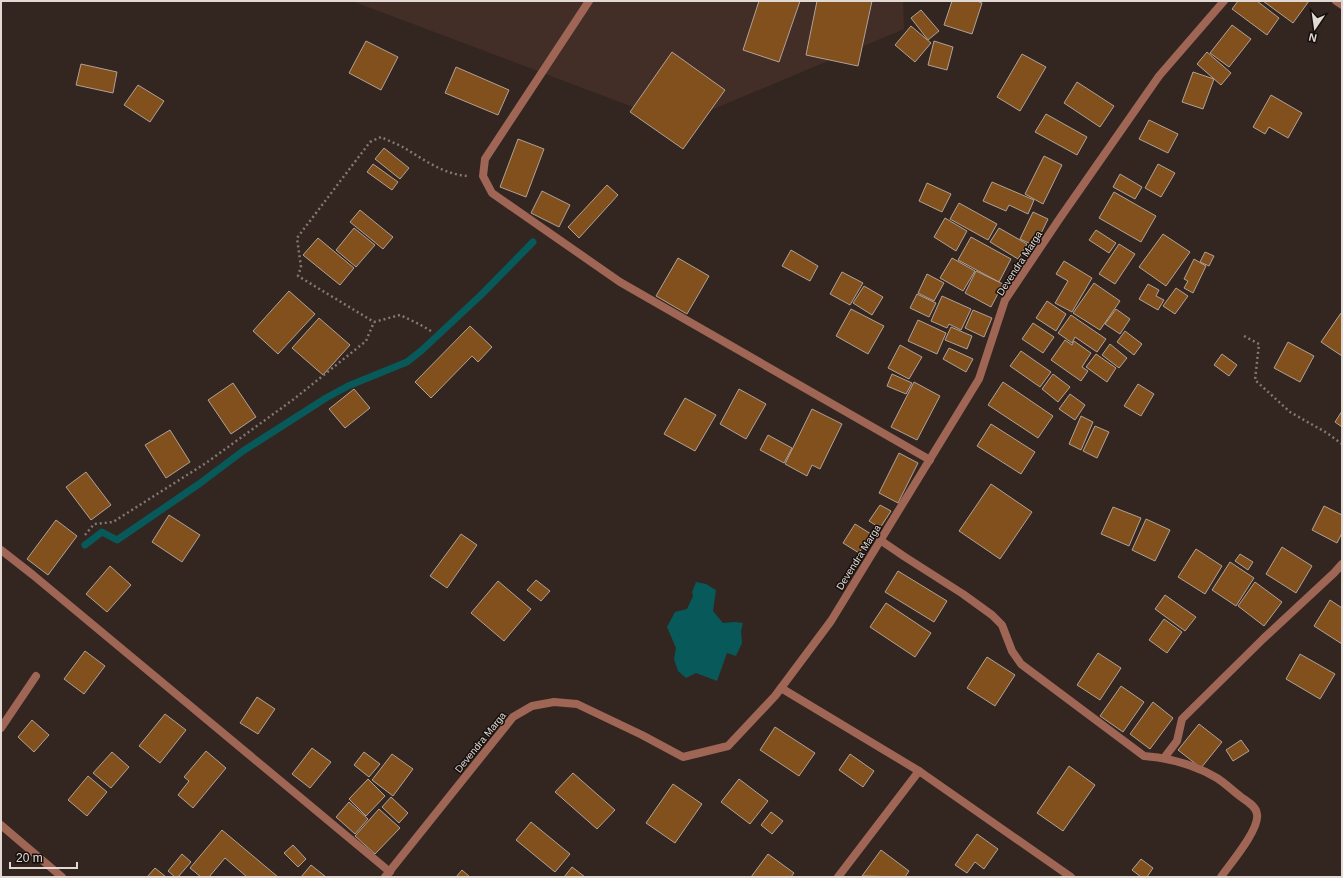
<svg xmlns="http://www.w3.org/2000/svg" width="1343" height="878" font-family="Helvetica,sans-serif">
  <style>
    .built { fill: #422e27 }
    .water { fill: #08595a }
    .lines { fill: none; stroke-linecap: round; stroke-linejoin: round }
    .stream { stroke: #08595a; stroke-width: 7 }
    .building { fill: #81501d; stroke: #b0a297 }
    .path { stroke: #837872; stroke-width: 2.5; stroke-dasharray: 2 3; stroke-linecap: butt }
    .street { stroke: #9f6555; stroke-width: 8 }
    .labels { text-anchor: middle; stroke-width: 3; stroke-linejoin: round; paint-order: stroke }
    .street-label { font-size: 10px; fill: #e2d9d5; stroke: #16100d }
  </style>
  <rect width="100%" height="100%" fill="#33251f"/>
  <polygon class="built" points="352,1 903,1 904,29 678,124"/>
  <polygon class="water" points="696,582 706,584 716,590 713,611 723,623 735,622 743,623 741,631 742,643 736,656 727,653 717,681 696,673 686,678 678,671 674,659 676,648 667,627 675,612 687,609 693,596 692,592"/>
  <g class="lines">
    <polyline class="stream" points="85,545 102,532 117,540 199,484 243,451 326,398 348,386 407,362 421,351 481,295 533,242"/>
  </g>
  <g class="building">
    <polygon points="759,1 800,1 779,62 743,50"/>
    <polygon points="817,1 872,1 858,66 806,55"/>
    <polygon points="952,1 977,1 982,3 972,34 944,25"/>
    <polygon points="1238,1 1257,1 1279,18 1267,35 1232,9"/>
    <polygon points="1263,1 1309,1 1293,23"/>
    <polygon points="921,10 939,31 928,40 911,18"/>
    <polygon points="1232,25 1251,39 1229,67 1210,53"/>
    <polygon points="911,26 931,43 915,62 895,45"/>
    <polygon points="366,41 398,57 381,90 349,73"/>
    <polygon points="934,41 953,47 947,70 928,65"/>
    <polygon points="672,52 725,90 683,149 630,112"/>
    <polygon points="1207,52 1231,73 1221,85 1197,64"/>
    <polygon points="1022,54 1046,67 1020,111 997,97"/>
    <polygon points="81,64 117,72 113,93 76,85"/>
    <polygon points="456,67 509,90 498,115 445,93"/>
    <polygon points="1193,72 1214,79 1203,109 1182,102"/>
    <polygon points="1077,82 1114,106 1100,127 1064,103"/>
    <polygon points="138,85 164,101 150,122 124,105"/>
    <polygon points="1271,95 1302,113 1288,138 1269,127 1265,134 1253,127"/>
    <polygon points="1046,114 1087,137 1077,155 1035,132"/>
    <polygon points="1149,120 1178,134 1168,153 1139,139"/>
    <polygon points="518,139 544,149 526,197 500,187"/>
    <polygon points="384,148 409,168 400,179 375,159"/>
    <polygon points="1044,156 1062,165 1043,204 1025,194"/>
    <polygon points="373,164 398,182 392,190 367,172"/>
    <polygon points="1158,164 1175,173 1161,197 1145,188"/>
    <polygon points="1120,174 1142,187 1135,199 1113,187"/>
    <polygon points="992,182 1034,200 1028,214 1009,205 1006,211 983,201"/>
    <polygon points="927,183 951,194 942,212 919,201"/>
    <polygon points="607,185 618,195 579,238 568,227"/>
    <polygon points="542,191 570,205 559,227 531,213"/>
    <polygon points="1114,192 1156,216 1141,242 1099,218"/>
    <polygon points="959,203 997,224 988,240 950,219"/>
    <polygon points="360,210 393,237 383,249 350,222"/>
    <polygon points="1033,212 1048,219 1035,246 1020,239"/>
    <polygon points="945,218 967,231 956,251 934,237"/>
    <polygon points="354,228 375,245 356,267 336,250"/>
    <polygon points="999,228 1027,244 1018,259 990,242"/>
    <polygon points="1096,230 1116,243 1109,253 1089,240"/>
    <polygon points="1163,234 1190,252 1166,286 1139,267"/>
    <polygon points="971,237 1011,259 999,282 958,260"/>
    <polygon points="318,238 354,268 340,285 303,255"/>
    <polygon points="1119,244 1135,254 1115,284 1099,274"/>
    <polygon points="791,250 818,266 810,281 782,266"/>
    <polygon points="1205,252 1214,256 1209,266 1200,262"/>
    <polygon points="678,258 709,276 687,314 656,296"/>
    <polygon points="952,258 975,271 963,291 940,278"/>
    <polygon points="1194,259 1206,266 1193,293 1184,288 1188,281 1184,279"/>
    <polygon points="1064,261 1092,278 1072,312 1055,303 1068,281 1056,274"/>
    <polygon points="976,271 1003,284 991,307 965,293"/>
    <polygon points="842,272 863,283 850,305 830,294"/>
    <polygon points="927,274 944,283 934,301 918,293"/>
    <polygon points="1094,283 1120,301 1100,330 1073,313"/>
    <polygon points="1148,284 1159,290 1156,296 1164,300 1158,310 1139,299"/>
    <polygon points="864,286 883,297 872,315 853,303"/>
    <polygon points="1176,288 1188,296 1175,314 1163,306"/>
    <polygon points="289,291 315,314 278,354 253,331"/>
    <polygon points="917,294 936,303 929,317 910,308"/>
    <polygon points="942,296 971,309 961,330 949,324 947,328 931,321"/>
    <polygon points="1047,301 1066,314 1056,331 1036,318"/>
    <polygon points="851,309 884,326 868,354 836,336"/>
    <polygon points="1116,309 1130,319 1120,334 1105,324"/>
    <polygon points="973,310 992,318 984,337 965,328"/>
    <polygon points="1341,313 1342,314 1342,356 1321,342"/>
    <polygon points="1071,315 1106,339 1097,352 1075,337 1072,343 1058,333"/>
    <polygon points="319,318 350,345 323,375 292,348"/>
    <polygon points="918,320 946,333 937,354 908,341"/>
    <polygon points="1033,323 1054,337 1043,353 1022,339"/>
    <polygon points="470,326 492,347 478,362 472,356 431,398 415,382"/>
    <polygon points="951,327 972,336 967,349 945,340"/>
    <polygon points="1125,331 1142,344 1134,355 1117,342"/>
    <polygon points="1065,340 1072,345 1074,341 1091,353 1082,367 1088,371 1081,381 1051,360"/>
    <polygon points="1288,342 1314,356 1300,382 1274,368"/>
    <polygon points="1110,344 1127,358 1119,368 1102,355"/>
    <polygon points="900,345 922,357 909,379 888,368"/>
    <polygon points="949,348 973,359 966,372 943,359"/>
    <polygon points="1021,351 1051,372 1040,387 1010,366"/>
    <polygon points="1096,354 1116,368 1107,382 1086,367"/>
    <polygon points="1222,354 1237,365 1229,376 1214,365"/>
    <polygon points="892,374 912,383 906,394 887,386"/>
    <polygon points="1053,374 1070,387 1058,402 1042,389"/>
    <polygon points="914,382 940,396 917,440 891,427"/>
    <polygon points="1003,382 1053,416 1038,438 988,405"/>
    <polygon points="233,383 256,417 231,434 208,400"/>
    <polygon points="1138,384 1154,394 1141,416 1124,406"/>
    <polygon points="354,389 370,408 345,428 329,409"/>
    <polygon points="739,389 766,404 746,439 720,424"/>
    <polygon points="1070,394 1085,405 1075,420 1059,409"/>
    <polygon points="685,398 716,415 695,451 664,434"/>
    <polygon points="812,409 842,424 820,469 812,465 807,476 785,464"/>
    <polygon points="1342,411 1342,427 1335,422"/>
    <polygon points="1081,416 1093,422 1081,450 1069,444"/>
    <polygon points="991,424 1035,452 1021,474 977,446"/>
    <polygon points="1095,426 1109,432 1097,458 1083,451"/>
    <polygon points="170,430 190,462 166,478 145,445"/>
    <polygon points="768,435 792,448 784,463 760,450"/>
    <polygon points="899,453 918,463 898,503 879,493"/>
    <polygon points="86,472 111,505 91,520 66,487"/>
    <polygon points="991,484 1032,512 1000,559 959,531"/>
    <polygon points="880,505 891,511 880,528 869,521"/>
    <polygon points="1324,506 1342,515 1342,533 1337,543 1312,530"/>
    <polygon points="1113,507 1141,518 1129,546 1101,534"/>
    <polygon points="169,515 200,535 182,562 152,542"/>
    <polygon points="1146,519 1170,530 1155,561 1132,550"/>
    <polygon points="56,520 77,536 48,575 27,559"/>
    <polygon points="855,524 871,534 859,553 843,543"/>
    <polygon points="461,534 477,545 447,588 430,576"/>
    <polygon points="1282,547 1312,566 1296,593 1266,574"/>
    <polygon points="1196,549 1222,566 1205,594 1178,577"/>
    <polygon points="1240,554 1253,562 1248,570 1235,561"/>
    <polygon points="1230,562 1254,578 1236,606 1212,590"/>
    <polygon points="110,566 131,585 107,612 86,594"/>
    <polygon points="898,571 947,601 934,622 885,592"/>
    <polygon points="536,580 550,591 541,601 527,590"/>
    <polygon points="498,581 531,609 504,641 471,613"/>
    <polygon points="1255,582 1282,602 1264,626 1238,606"/>
    <polygon points="1165,595 1196,617 1185,631 1155,609"/>
    <polygon points="1330,600 1342,608 1342,644 1314,626"/>
    <polygon points="886,603 931,633 915,657 870,627"/>
    <polygon points="1164,619 1182,632 1167,653 1149,640"/>
    <polygon points="85,651 105,666 84,694 64,679"/>
    <polygon points="1098,653 1121,668 1100,700 1077,685"/>
    <polygon points="1300,654 1335,674 1320,699 1286,679"/>
    <polygon points="987,657 1015,675 995,706 967,688"/>
    <polygon points="1121,686 1144,702 1123,732 1100,716"/>
    <polygon points="257,697 275,709 258,734 240,723"/>
    <polygon points="1153,702 1173,718 1150,749 1130,734"/>
    <polygon points="165,714 186,730 160,763 139,746"/>
    <polygon points="32,720 49,735 34,752 18,737"/>
    <polygon points="1199,724 1222,742 1201,768 1178,750"/>
    <polygon points="775,727 815,753 799,776 760,750"/>
    <polygon points="1241,740 1249,751 1233,761 1226,750"/>
    <polygon points="312,748 331,762 310,788 292,774"/>
    <polygon points="206,751 226,768 193,808 178,795 189,781 184,777"/>
    <polygon points="112,752 129,767 111,788 93,773"/>
    <polygon points="364,752 380,764 369,777 354,765"/>
    <polygon points="392,754 413,769 393,796 372,780"/>
    <polygon points="850,754 874,771 863,787 839,770"/>
    <polygon points="1069,766 1095,785 1063,831 1037,813"/>
    <polygon points="573,773 615,810 597,829 555,792"/>
    <polygon points="88,776 107,792 87,816 68,800"/>
    <polygon points="368,779 385,796 366,816 349,799"/>
    <polygon points="739,779 768,801 750,824 721,802"/>
    <polygon points="673,784 702,804 675,843 646,823"/>
    <polygon points="391,797 408,813 399,823 382,807"/>
    <polygon points="349,802 368,819 355,834 336,817"/>
    <polygon points="379,809 400,828 375,854 355,836"/>
    <polygon points="771,812 783,821 772,834 761,825"/>
    <polygon points="531,822 570,854 555,872 516,840"/>
    <polygon points="222,830 278,877 247,877 225,858 209,877 201,877 190,868"/>
    <polygon points="977,834 998,849 984,869 975,862 967,873 955,865"/>
    <polygon points="293,845 306,859 298,867 284,853"/>
    <polygon points="881,850 909,871 905,877 862,876"/>
    <polygon points="182,854 191,862 178,877 175,877 168,871"/>
    <polygon points="768,854 794,873 791,877 751,877"/>
    <polygon points="1141,859 1153,868 1147,877 1141,877 1132,870"/>
    <polygon points="311,865 326,877 301,877"/>
    <polygon points="572,867 585,877 564,877"/>
    <polygon points="155,868 166,877 147,877"/>
    <polygon points="462,870 470,877 456,877"/>
  </g>
  <g class="lines">
    <g class="path">
      <path d="M431 331 419 324 400 315 374 322 298 276 301 267 297 238 370 142 381 137C387 140 394 143 401 146 422 158 443 175 469 176"/>
      <polyline points="1244,336 1259,344 1255,380 1290,412 1327,433 1342,444"/>
      <polyline points="85,535 94,524 113,522 206,463 294,399 366,341 374,322"/>
    </g>
    <g class="street">
      <polyline points="589,1 485,159 483,176 492,193 620,282 930,460"/>
      <polyline points="1336,1 1342,5"/>
      <path d="M880 540 905 557 963 594 992 615 1002 625 1012 651 1021 664 1144 756C1170 758 1195 765 1217 778 1225 783 1233 791 1241 797 1247 801 1256 806 1257 814 1260 829 1230 864 1221 877"/>
      <polyline points="1,550 33,575 390,872"/>
      <polyline points="781,688 919,771 838,877"/>
      <polyline points="1,728 36,676"/>
      <polyline points="1164,758 1177,741 1182,719 1263,639 1334,573 1342,564"/>
      <polyline points="919,771 1071,877"/>
      <polyline points="1,825 62,877"/>
      <polyline points="385,877 513,717 532,706 554,702 577,704 642,735 683,757 728,746 775,696 831,621 979,379 1005,300 1060,218 1159,76 1224,1"/>
    </g>
  </g>
  <g class="labels">
    <g class="street-label">
      <text transform="translate(1019 263) rotate(-57)" y="4">Devendra Marga</text>
      <text transform="translate(858 557) rotate(-58)" y="4">Devendra Marga</text>
      <text transform="translate(480 742) rotate(-51)" y="4">Devendra Marga</text>
    </g>
  </g>
  <rect width="1343" height="878" fill="none" stroke="#e2d9d5" stroke-width="4"/>
  <g transform="translate(1315 28) rotate(193)" stroke="#16100d" stroke-width="3" paint-order="stroke">
  <path d="M0-3L7 15L0 10L-7 15Z" fill="#e2d9d5"/>
  <text y="-6" font-size="11" font-weight="bold" text-anchor="middle" fill="#e2d9d5">N</text>
  </g>
  <path d="M10 862v6h67v-6" fill="none" stroke="#e2d9d5" stroke-width="2"/>
  <text x="16" y="862" font-size="12" fill="#e2d9d5" stroke="#16100d" stroke-width="3" paint-order="stroke">20 m</text>
</svg>
